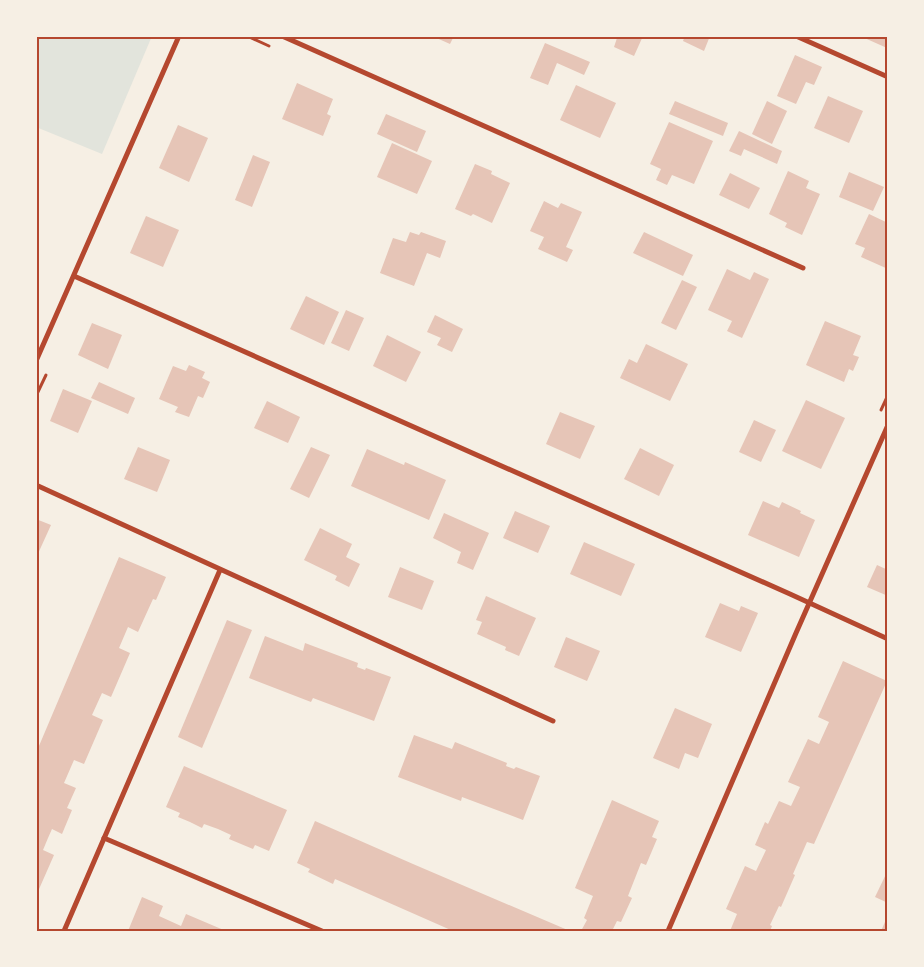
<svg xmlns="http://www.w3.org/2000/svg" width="924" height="967" font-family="Cabin,sans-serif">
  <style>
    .green { fill: #e2e4dc }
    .building { fill: #e6c5b7 }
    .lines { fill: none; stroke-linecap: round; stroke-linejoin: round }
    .path { stroke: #b5482f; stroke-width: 3 }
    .minor { stroke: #b5482f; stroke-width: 5 }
    .neatline { fill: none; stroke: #b5482f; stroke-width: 2 }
  </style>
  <rect width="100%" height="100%" fill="#f6efe4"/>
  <polygon class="green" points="36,36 152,36 102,154 36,127"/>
  <g class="building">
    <polygon points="432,36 454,36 450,44"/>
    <polygon points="613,36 643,36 634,56 614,47 617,38"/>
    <polygon points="685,36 710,36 704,51 683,41"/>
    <polygon points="860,36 888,36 888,47 887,48"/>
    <polygon points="545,43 590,62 584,75 557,63 548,85 530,78"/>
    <polygon points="795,55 822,67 814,85 806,82 796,104 777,96"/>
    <polygon points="297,83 333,99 327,114 331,116 323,136 282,119"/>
    <polygon points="576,85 616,103 600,138 560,120"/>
    <polygon points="828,96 863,111 849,143 814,128"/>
    <polygon points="675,101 728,123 723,136 669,114"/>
    <polygon points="767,101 787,111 772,144 752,134"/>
    <polygon points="386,114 426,131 417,152 377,134"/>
    <polygon points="669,122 713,141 694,184 672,175 667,185 656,180 661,169 650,164"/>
    <polygon points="178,125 208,138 189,182 159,168"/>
    <polygon points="739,131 782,151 777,164 744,149 741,156 729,151"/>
    <polygon points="392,143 432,161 417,194 377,177"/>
    <polygon points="253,155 270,162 252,207 235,200"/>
    <polygon points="475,164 492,171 491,174 510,183 492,223 473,214 471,216 455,209"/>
    <polygon points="788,171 809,181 806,188 820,194 802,235 785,227 787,223 769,214"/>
    <polygon points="849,172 884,187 873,211 839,197"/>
    <polygon points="730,173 760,188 749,209 719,195"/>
    <polygon points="544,201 558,208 561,203 582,212 566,247 573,250 567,262 538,249 544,237 530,231"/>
    <polygon points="869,214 888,223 888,269 861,257 865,248 855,244"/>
    <polygon points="146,216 179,230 163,267 130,253"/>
    <polygon points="410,232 419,235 421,232 446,241 440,258 427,253 414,286 380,273 393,238 406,242"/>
    <polygon points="644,232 693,255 683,276 633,253"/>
    <polygon points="727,269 750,280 754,272 769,279 742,338 727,331 732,321 708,310"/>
    <polygon points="682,280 697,287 676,330 661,323"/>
    <polygon points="306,296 339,312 324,345 290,329"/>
    <polygon points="346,310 364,318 349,351 331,343"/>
    <polygon points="435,315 463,329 452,352 437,345 441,338 427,332"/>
    <polygon points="825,321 861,336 853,355 859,357 853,371 849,369 844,382 806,365"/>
    <polygon points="92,323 122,335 108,369 78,355"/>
    <polygon points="387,335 421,352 406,382 373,366"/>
    <polygon points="646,344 688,364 670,401 620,378 629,359 637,363"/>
    <polygon points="189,365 205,372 202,378 210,382 203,398 198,396 189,417 175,412 178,407 159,399 173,366 186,371"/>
    <polygon points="99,382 135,398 128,414 91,398"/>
    <polygon points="63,389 92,401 78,433 50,421"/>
    <polygon points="806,400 845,418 821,469 782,451"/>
    <polygon points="267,401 300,417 288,443 254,428"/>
    <polygon points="560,412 595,426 580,459 546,444"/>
    <polygon points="754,420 776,430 761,462 739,452"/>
    <polygon points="138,447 170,460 157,492 124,479"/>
    <polygon points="311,447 330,455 309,498 290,489"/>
    <polygon points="640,448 674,465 659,496 624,479"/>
    <polygon points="367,449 404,465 405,462 446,480 429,520 351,486"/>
    <polygon points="763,501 779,508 782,502 801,511 800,513 815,520 799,557 748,535"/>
    <polygon points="515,511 550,526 538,553 503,538"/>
    <polygon points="444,513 489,533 473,570 457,563 461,552 433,538"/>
    <polygon points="36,519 51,525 36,558"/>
    <polygon points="320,528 352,544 346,557 360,564 349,587 335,580 337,576 304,560"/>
    <polygon points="584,542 635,564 621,596 570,574"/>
    <polygon points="119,557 166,577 156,600 153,599 138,632 128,627 119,648 130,653 111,697 102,693 92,715 103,720 84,764 74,760 64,783 76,788 67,808 72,810 62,834 52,829 48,838 43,850 54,855 36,896 36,753"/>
    <polygon points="877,565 888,570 888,596 867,587"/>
    <polygon points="400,567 434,581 422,610 388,597"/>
    <polygon points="486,596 536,618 519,656 505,650 506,647 477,634 482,622 476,620"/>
    <polygon points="720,603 739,611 741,606 758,613 741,652 705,637"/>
    <polygon points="227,620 252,630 202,748 178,737"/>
    <polygon points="265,636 303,651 305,643 358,663 357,667 365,670 366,668 391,677 374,721 313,698 311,702 249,678"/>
    <polygon points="566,637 600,651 587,681 554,667"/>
    <polygon points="843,661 887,681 814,844 807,842 793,874 795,875 781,907 779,906 770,925 772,926 770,931 730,931 737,914 726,909 745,866 756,871 766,850 755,845 765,822 768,824 779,801 791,806 800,787 788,782 808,739 819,744 829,722 818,717"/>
    <polygon points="675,708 712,724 698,758 685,753 679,769 653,758"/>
    <polygon points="414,735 452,749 455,742 507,763 506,766 514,769 516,767 540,776 523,820 462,797 461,801 398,777"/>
    <polygon points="184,766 287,810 269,851 255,845 253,849 229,839 231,835 218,829 204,824 202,828 190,822 178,817 180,813 166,807"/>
    <polygon points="612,800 659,821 652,837 657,839 646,865 641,863 628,896 632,898 621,922 617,921 612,931 581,931 587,920 584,918 593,896 575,888"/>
    <polygon points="315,821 413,864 570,931 453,931 335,879 333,884 308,872 310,869 297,863"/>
    <polygon points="888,870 888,903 875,897"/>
    <polygon points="142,897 163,906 159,916 181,926 186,914 226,931 128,931"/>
    <polygon points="888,915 888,931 881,931"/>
  </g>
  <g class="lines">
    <g class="path">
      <polyline points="247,36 269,46"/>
      <polyline points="36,396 46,375"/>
      <polyline points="881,410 888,395"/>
    </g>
    <g class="minor">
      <polyline points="282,36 803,268"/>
      <polyline points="796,36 888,77"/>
      <polyline points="74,276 790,594 888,639"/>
      <polyline points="36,361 179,36"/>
      <polyline points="36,485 553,721"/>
      <polyline points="104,838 322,931"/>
      <polyline points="64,931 220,570"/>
      <polyline points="668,931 796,633 888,425"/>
    </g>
  </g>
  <rect width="924" height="967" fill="none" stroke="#f6efe4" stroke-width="75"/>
  <rect x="38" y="38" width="848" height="892" class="neatline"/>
</svg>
